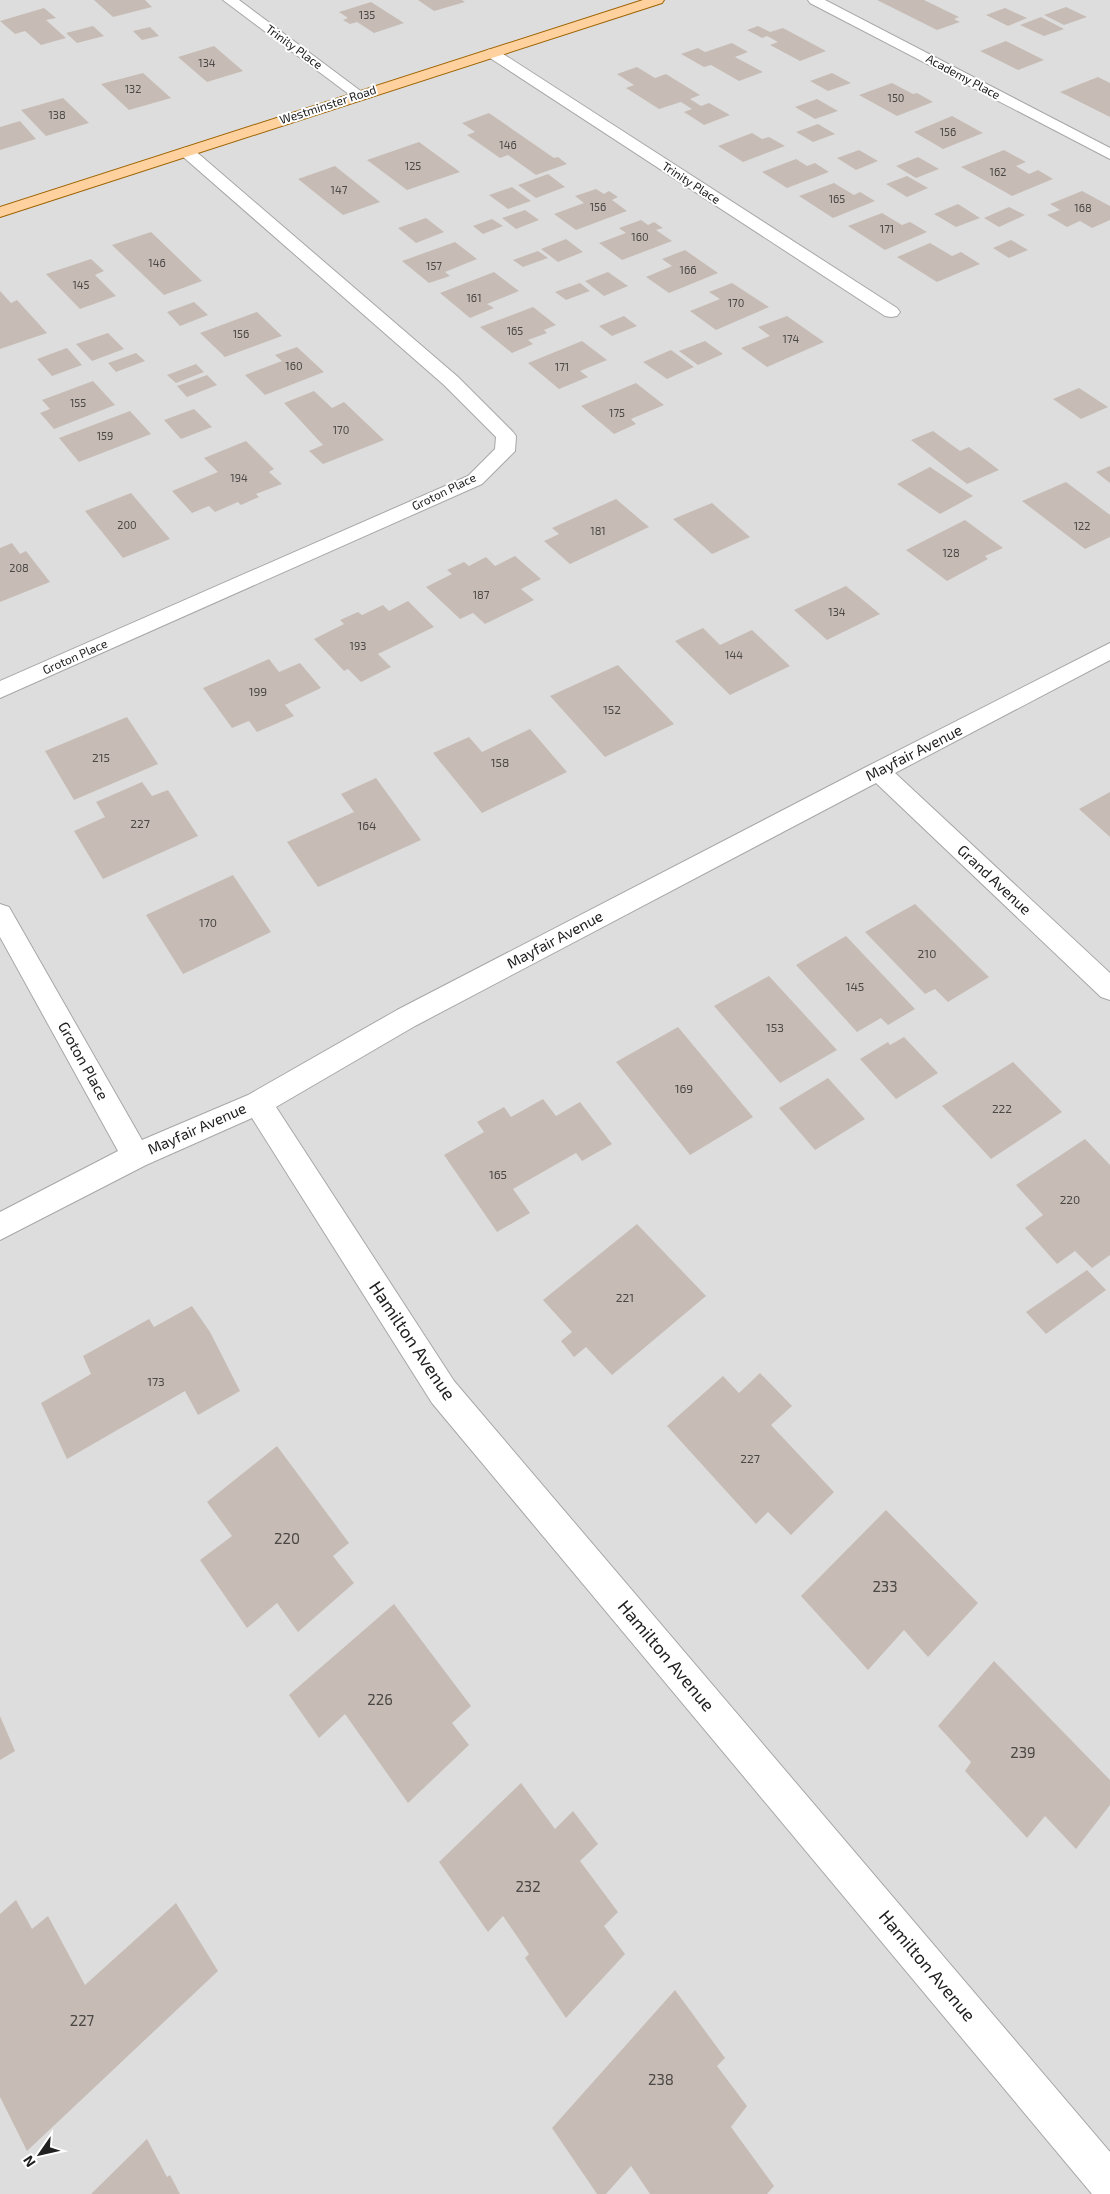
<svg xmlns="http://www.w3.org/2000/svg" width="1110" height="2194" font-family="'Exo 2',sans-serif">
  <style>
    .residential { fill: #dedddd }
    .building { fill: #c6bcb5 }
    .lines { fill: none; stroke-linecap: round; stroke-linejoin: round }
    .minor-casing { stroke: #a7a7a7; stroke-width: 2 }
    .major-casing { stroke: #9d6200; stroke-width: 2 }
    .minor { fill: #fff; fill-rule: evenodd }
    .major { fill: #ffd19e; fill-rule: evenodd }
    .labels { text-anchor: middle; stroke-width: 4; stroke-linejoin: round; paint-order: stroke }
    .far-number-label { font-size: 11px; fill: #4a4745 }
    .far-street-label { font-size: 12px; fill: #202020; stroke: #fff }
    .number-label { font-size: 12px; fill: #4a4745 }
    .street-label { font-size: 15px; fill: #202020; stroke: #fff }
    .near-number-label { font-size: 15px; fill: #4a4745 }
    .near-street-label { font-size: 18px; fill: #202020; stroke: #fff }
  </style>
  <rect width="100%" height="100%" fill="#f1ede6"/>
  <rect class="residential" x="0" y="0" width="1110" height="2194"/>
  <g class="building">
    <polygon points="94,0 145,0 152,7 113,17"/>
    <polygon points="418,0 462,0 465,2 434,11"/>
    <polygon points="877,0 924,0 959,17 954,19 960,22 937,30"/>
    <polygon points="371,2 404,23 374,33 357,22 350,24 343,20 348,18 339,12"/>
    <polygon points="1066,7 1087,17 1064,25 1044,15"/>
    <polygon points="44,8 56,18 46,20 66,38 41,45 25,31 15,34 0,21"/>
    <polygon points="1005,8 1027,18 1008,26 986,15"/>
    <polygon points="1041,17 1064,29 1044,36 1020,25"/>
    <polygon points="93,26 104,36 77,43 66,33"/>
    <polygon points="758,26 770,32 783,28 826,51 800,61 770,45 778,42 767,36 762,38 747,30"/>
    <polygon points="150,27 159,36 142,40 133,31"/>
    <polygon points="1006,41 1044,60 1018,70 980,51"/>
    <polygon points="732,43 748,52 735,57 763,72 739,81 711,65 704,67 681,54 698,48 705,52"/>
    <polygon points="214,46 243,71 207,82 178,57"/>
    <polygon points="637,67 655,78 666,74 700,95 690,99 701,106 709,103 730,115 704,125 684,112 692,109 681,102 659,109 626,88 634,85 617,74"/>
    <polygon points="143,73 171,98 129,110 101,84"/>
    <polygon points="832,73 851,83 828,91 810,81"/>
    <polygon points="1098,77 1110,83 1110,117 1060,92"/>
    <polygon points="892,83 913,94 917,93 933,102 897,116 859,95"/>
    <polygon points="63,98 89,123 46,136 21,110"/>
    <polygon points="817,99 838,111 815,119 795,107"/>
    <polygon points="489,113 554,158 558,157 567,164 536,175 508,155 500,158 467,135 475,132 462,123"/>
    <polygon points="952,116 983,133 943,149 914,132"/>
    <polygon points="20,121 36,139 0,150 0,127"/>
    <polygon points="818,124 835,134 813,142 796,132"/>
    <polygon points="752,133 762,139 769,137 785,146 743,162 718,146"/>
    <polygon points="419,142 460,172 407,190 367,160"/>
    <polygon points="859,150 878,161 856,170 837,158"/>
    <polygon points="1004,150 1026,162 1016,166 1029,174 1038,170 1053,179 1012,196 961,167"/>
    <polygon points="918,157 939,169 916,178 896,166"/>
    <polygon points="796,159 807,166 815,163 829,172 787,188 762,172"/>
    <polygon points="335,166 380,202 343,215 298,179"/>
    <polygon points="548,174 565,187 536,198 518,185"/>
    <polygon points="907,176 928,188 907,197 886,184"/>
    <polygon points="834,183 854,195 860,192 875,201 833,218 799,196"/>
    <polygon points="512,187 531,201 508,209 489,195"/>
    <polygon points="596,189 604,194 609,191 618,197 612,200 627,211 576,230 554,214 584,203 575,196"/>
    <polygon points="1082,191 1110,206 1110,220 1092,228 1080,221 1067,227 1047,215 1060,210 1050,204"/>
    <polygon points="958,204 980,218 956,227 934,214"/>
    <polygon points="1009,207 1025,215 999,227 984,218"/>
    <polygon points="525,210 539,220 516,229 502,218"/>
    <polygon points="882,213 902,225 910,222 927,232 885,250 848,226"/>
    <polygon points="426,218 444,232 416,243 398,228"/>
    <polygon points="492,219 503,226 483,234 473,226"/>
    <polygon points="641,220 648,225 654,222 663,228 656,230 672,241 622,260 599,243 626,233 619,228"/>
    <polygon points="151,232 202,281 164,295 112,245"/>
    <polygon points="566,239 583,252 558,262 541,249"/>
    <polygon points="1011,240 1028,250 1009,258 993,248"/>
    <polygon points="455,242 477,259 445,272 450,276 429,283 402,261"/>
    <polygon points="930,243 952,256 961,252 980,264 937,282 897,257"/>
    <polygon points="685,250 718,273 669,293 646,277 672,266 662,259"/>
    <polygon points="538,251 548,258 523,267 513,260"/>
    <polygon points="91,259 104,271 95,275 116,296 80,309 46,274"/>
    <polygon points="494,272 519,291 487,304 494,308 470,318 440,293"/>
    <polygon points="608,272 628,286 604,296 585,281"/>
    <polygon points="580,283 590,291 566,300 555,292"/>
    <polygon points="732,283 769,307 716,330 690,311 720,299 709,292"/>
    <polygon points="0,291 11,303 17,300 47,333 0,349"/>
    <polygon points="194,302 208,315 180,326 167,312"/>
    <polygon points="533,307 556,325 544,330 547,333 528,340 533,344 512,353 480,327"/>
    <polygon points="257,312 282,336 225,357 200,333"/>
    <polygon points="624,316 637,326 612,336 599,326"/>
    <polygon points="787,316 824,342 767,367 741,348 770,336 758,327"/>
    <polygon points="108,333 124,349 92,361 76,344"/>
    <polygon points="582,341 607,360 580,371 588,377 559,389 528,363"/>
    <polygon points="705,341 723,354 698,365 679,351"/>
    <polygon points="297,347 324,372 265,395 245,375 282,361 275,355"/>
    <polygon points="67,348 82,365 52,376 37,359"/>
    <polygon points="671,350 694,367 667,379 643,362"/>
    <polygon points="136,353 145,361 116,372 108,363"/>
    <polygon points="196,364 204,372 176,383 167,375"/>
    <polygon points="207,375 217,385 187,397 177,386"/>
    <polygon points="93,381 115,405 54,429 40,413 50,409 42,400"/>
    <polygon points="636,383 664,405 631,419 636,424 614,434 581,406"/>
    <polygon points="1079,388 1108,407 1081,419 1053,399"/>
    <polygon points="314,391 332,408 344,402 384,440 323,464 309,451 323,445 284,403"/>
    <polygon points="194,409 212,427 181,439 164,420"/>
    <polygon points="130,411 151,434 79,462 59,438"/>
    <polygon points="933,431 960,451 969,447 999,470 967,484 911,440"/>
    <polygon points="246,441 274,469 269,472 282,484 256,494 259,497 241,505 238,502 215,512 209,506 192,513 172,491 218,472 204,458"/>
    <polygon points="1110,466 1110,483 1096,472"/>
    <polygon points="930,467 973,496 940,514 897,484"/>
    <polygon points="1066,482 1110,515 1110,537 1085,549 1022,501"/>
    <polygon points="131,493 170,539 123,558 85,511"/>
    <polygon points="616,499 649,527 570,564 544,541 559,534 552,528"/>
    <polygon points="712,503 750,537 712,554 673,519"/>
    <polygon points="965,520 1003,548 985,556 988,559 947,581 906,550"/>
    <polygon points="12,543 20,554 26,551 50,582 0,602 0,548"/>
    <polygon points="515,556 541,579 521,589 534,600 485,624 473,613 460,619 426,587 452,574 447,570 464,562 469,566 486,557 495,566"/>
    <polygon points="846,586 880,614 827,640 794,610"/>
    <polygon points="408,601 434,627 378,654 391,667 361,682 348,669 344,671 314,639 344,624 340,620 358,612 362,615 383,605 389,611"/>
    <polygon points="703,628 720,645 752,630 790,666 730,695 675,641"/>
    <polygon points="269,659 279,672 300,663 321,688 285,705 294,716 257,732 249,721 232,728 203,688"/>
    <polygon points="618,665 674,724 605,757 550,696"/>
    <polygon points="127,717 158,764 74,800 45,751"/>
    <polygon points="530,729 567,772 482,813 433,753 469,737 482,752"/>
    <polygon points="376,778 421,840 318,887 287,842 354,812 341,794"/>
    <polygon points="142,782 152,796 168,790 198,836 103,879 74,831 105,817 96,802"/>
    <polygon points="1110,792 1110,837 1079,809"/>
    <polygon points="233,875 271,932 183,974 146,915"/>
    <polygon points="915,904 989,977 948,1002 935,989 925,994 865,932"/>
    <polygon points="846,936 915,1009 888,1025 881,1018 857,1032 796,965"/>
    <polygon points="769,976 837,1050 780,1083 714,1006"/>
    <polygon points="678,1027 753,1117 690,1155 616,1062"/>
    <polygon points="904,1037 938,1073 896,1099 860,1059 888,1042 890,1045"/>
    <polygon points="1013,1062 1062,1112 991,1159 942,1106"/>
    <polygon points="828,1078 865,1119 815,1150 779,1108"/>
    <polygon points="543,1099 556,1116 580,1102 612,1144 582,1161 576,1153 513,1189 530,1213 497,1232 444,1155 484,1132 477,1122 504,1107 511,1117"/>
    <polygon points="1085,1139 1110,1165 1110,1255 1092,1268 1075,1251 1057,1264 1025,1228 1043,1215 1016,1185"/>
    <polygon points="637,1224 706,1296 612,1375 586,1347 574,1357 561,1341 572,1332 543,1300"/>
    <polygon points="1087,1270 1106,1290 1046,1334 1026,1312"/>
    <polygon points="192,1306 210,1332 240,1391 198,1415 185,1391 67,1459 41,1403 91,1374 83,1356 149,1319 154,1327"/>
    <polygon points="760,1373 792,1406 771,1425 834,1492 791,1535 768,1512 756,1524 667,1426 723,1376 739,1393"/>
    <polygon points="277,1446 349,1543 333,1556 354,1583 298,1632 277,1603 247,1628 200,1560 232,1536 207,1502"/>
    <polygon points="886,1510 978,1603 928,1657 904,1630 868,1670 801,1596"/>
    <polygon points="394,1604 471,1706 452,1723 469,1745 408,1803 345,1714 319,1738 289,1695"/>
    <polygon points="994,1661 1110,1780 1110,1805 1076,1849 1045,1816 1027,1838 965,1771 971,1762 938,1726"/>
    <polygon points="0,1716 15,1751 0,1760"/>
    <polygon points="521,1783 555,1829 573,1811 598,1844 580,1861 618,1912 604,1926 625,1954 566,2018 525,1958 529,1954 503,1916 488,1932 439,1862"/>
    <polygon points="16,1900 32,1929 48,1916 85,1985 176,1903 218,1971 27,2151 0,2097 0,1914"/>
    <polygon points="675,1990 725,2058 717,2066 747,2106 731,2127 774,2186 767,2194 650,2194 631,2166 606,2194 597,2194 552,2128"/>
    <polygon points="147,2139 167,2177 170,2175 180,2194 91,2194"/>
  </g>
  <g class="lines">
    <defs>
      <g id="minor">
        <polygon points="223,0 239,0 366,95 364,98 354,98"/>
        <polygon points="808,0 825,0 1110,148 1110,159 810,3"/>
        <polygon points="492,49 497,50 897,308 900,312 897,316 891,317 885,316 487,56 485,53 487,50"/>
        <polygon points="187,147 193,149 458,377 513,432 516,436 515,451 482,484 0,698 0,681 468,476 495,449 496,437 444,385 181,155 179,152 181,149"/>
        <polygon points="1110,643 1110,660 895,773 1110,973 1110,1000 1101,997 876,783 415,1026 276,1107 454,1381 1110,2152 1110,2194 1092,2194 432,1403 252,1118 146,1165 0,1240 0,1212 118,1151 0,937 0,904 9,907 142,1140 248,1095 397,1010 870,765"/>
      </g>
      <polygon id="major" points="643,0 664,0 662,3 0,217 0,207"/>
    </defs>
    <use href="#minor" class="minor-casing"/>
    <use href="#major" class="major-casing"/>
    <use href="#minor" class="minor"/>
    <use href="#major" class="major"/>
  </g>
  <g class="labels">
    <g class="far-number-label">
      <text x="367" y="19">135</text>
      <text x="207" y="67">134</text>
      <text x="133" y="93">132</text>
      <text x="896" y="102">150</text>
      <text x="57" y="119">138</text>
      <text x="948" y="136">156</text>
      <text x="508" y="149">146</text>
      <text x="413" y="170">125</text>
      <text x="998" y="176">162</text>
      <text x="339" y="194">147</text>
      <text x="837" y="203">165</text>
      <text x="598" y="211">156</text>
      <text x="1083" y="212">168</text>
      <text x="887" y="233">171</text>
      <text x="640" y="241">160</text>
      <text x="157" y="267">146</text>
      <text x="434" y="270">157</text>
      <text x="688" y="274">166</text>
      <text x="81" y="289">145</text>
      <text x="474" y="302">161</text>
      <text x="736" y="307">170</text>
      <text x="515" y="335">165</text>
      <text x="241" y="338">156</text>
      <text x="791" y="343">174</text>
      <text x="294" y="370">160</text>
      <text x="562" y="371">171</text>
      <text x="78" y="407">155</text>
      <text x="617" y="417">175</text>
      <text x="341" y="434">170</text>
      <text x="105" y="440">159</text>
      <text x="239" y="482">194</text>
      <text x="127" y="529">200</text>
      <text x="1082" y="530">122</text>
      <text x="598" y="535">181</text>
      <text x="951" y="557">128</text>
      <text x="19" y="572">208</text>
      <text x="481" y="599">187</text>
      <text x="837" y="616">134</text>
      <text x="358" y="650">193</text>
      <text x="734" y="659">144</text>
    </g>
    <g class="far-street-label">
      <text transform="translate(294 47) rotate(36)" y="4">Trinity Place</text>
      <text transform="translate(963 77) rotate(28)" y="4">Academy Place</text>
      <text transform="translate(328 105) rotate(-18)" y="4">Westminster Road</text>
      <text transform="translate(691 183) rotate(33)" y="4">Trinity Place</text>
      <text transform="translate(444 492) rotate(-26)" y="4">Groton Place</text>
      <text transform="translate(75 657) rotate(-24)" y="4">Groton Place</text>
    </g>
    <g class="number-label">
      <text x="258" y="696">199</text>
      <text x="612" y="714">152</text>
      <text x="101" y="762">215</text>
      <text x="500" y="767">158</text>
      <text x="140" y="828">227</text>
      <text x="367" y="830">164</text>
      <text x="208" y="927">170</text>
      <text x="927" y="958">210</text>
      <text x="855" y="991">145</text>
      <text x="775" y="1032">153</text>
      <text x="684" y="1093">169</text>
      <text x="1002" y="1113">222</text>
      <text x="498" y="1179">165</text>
      <text x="1070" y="1204">220</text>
      <text x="625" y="1302">221</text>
      <text x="156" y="1386">173</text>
      <text x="750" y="1463">227</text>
    </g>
    <g class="street-label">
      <text transform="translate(914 753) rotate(-27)" y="5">Mayfair Avenue</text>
      <text transform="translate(994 880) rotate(43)" y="5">Grand Avenue</text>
      <text transform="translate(555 940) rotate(-28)" y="5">Mayfair Avenue</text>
      <text transform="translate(83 1061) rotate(61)" y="5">Groton Place</text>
      <text transform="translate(197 1129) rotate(-24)" y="5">Mayfair Avenue</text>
    </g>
    <g class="near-number-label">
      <text x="287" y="1544">220</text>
      <text x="885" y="1592">233</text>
      <text x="380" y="1705">226</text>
      <text x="1023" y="1758">239</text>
      <text x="528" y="1892">232</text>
      <text x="82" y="2026">227</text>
      <text x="661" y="2085">238</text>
    </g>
    <g class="near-street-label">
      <text transform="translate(412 1341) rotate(56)" y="6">Hamilton Avenue</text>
      <text transform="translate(666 1656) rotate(50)" y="6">Hamilton Avenue</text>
      <text transform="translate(927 1966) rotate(50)" y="6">Hamilton Avenue</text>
    </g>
  </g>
  <g transform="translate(40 2154) rotate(236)" stroke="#ffffff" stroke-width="4" paint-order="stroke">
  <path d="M0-4L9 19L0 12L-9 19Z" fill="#202020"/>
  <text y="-8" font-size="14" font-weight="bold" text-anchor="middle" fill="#202020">N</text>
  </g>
</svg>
